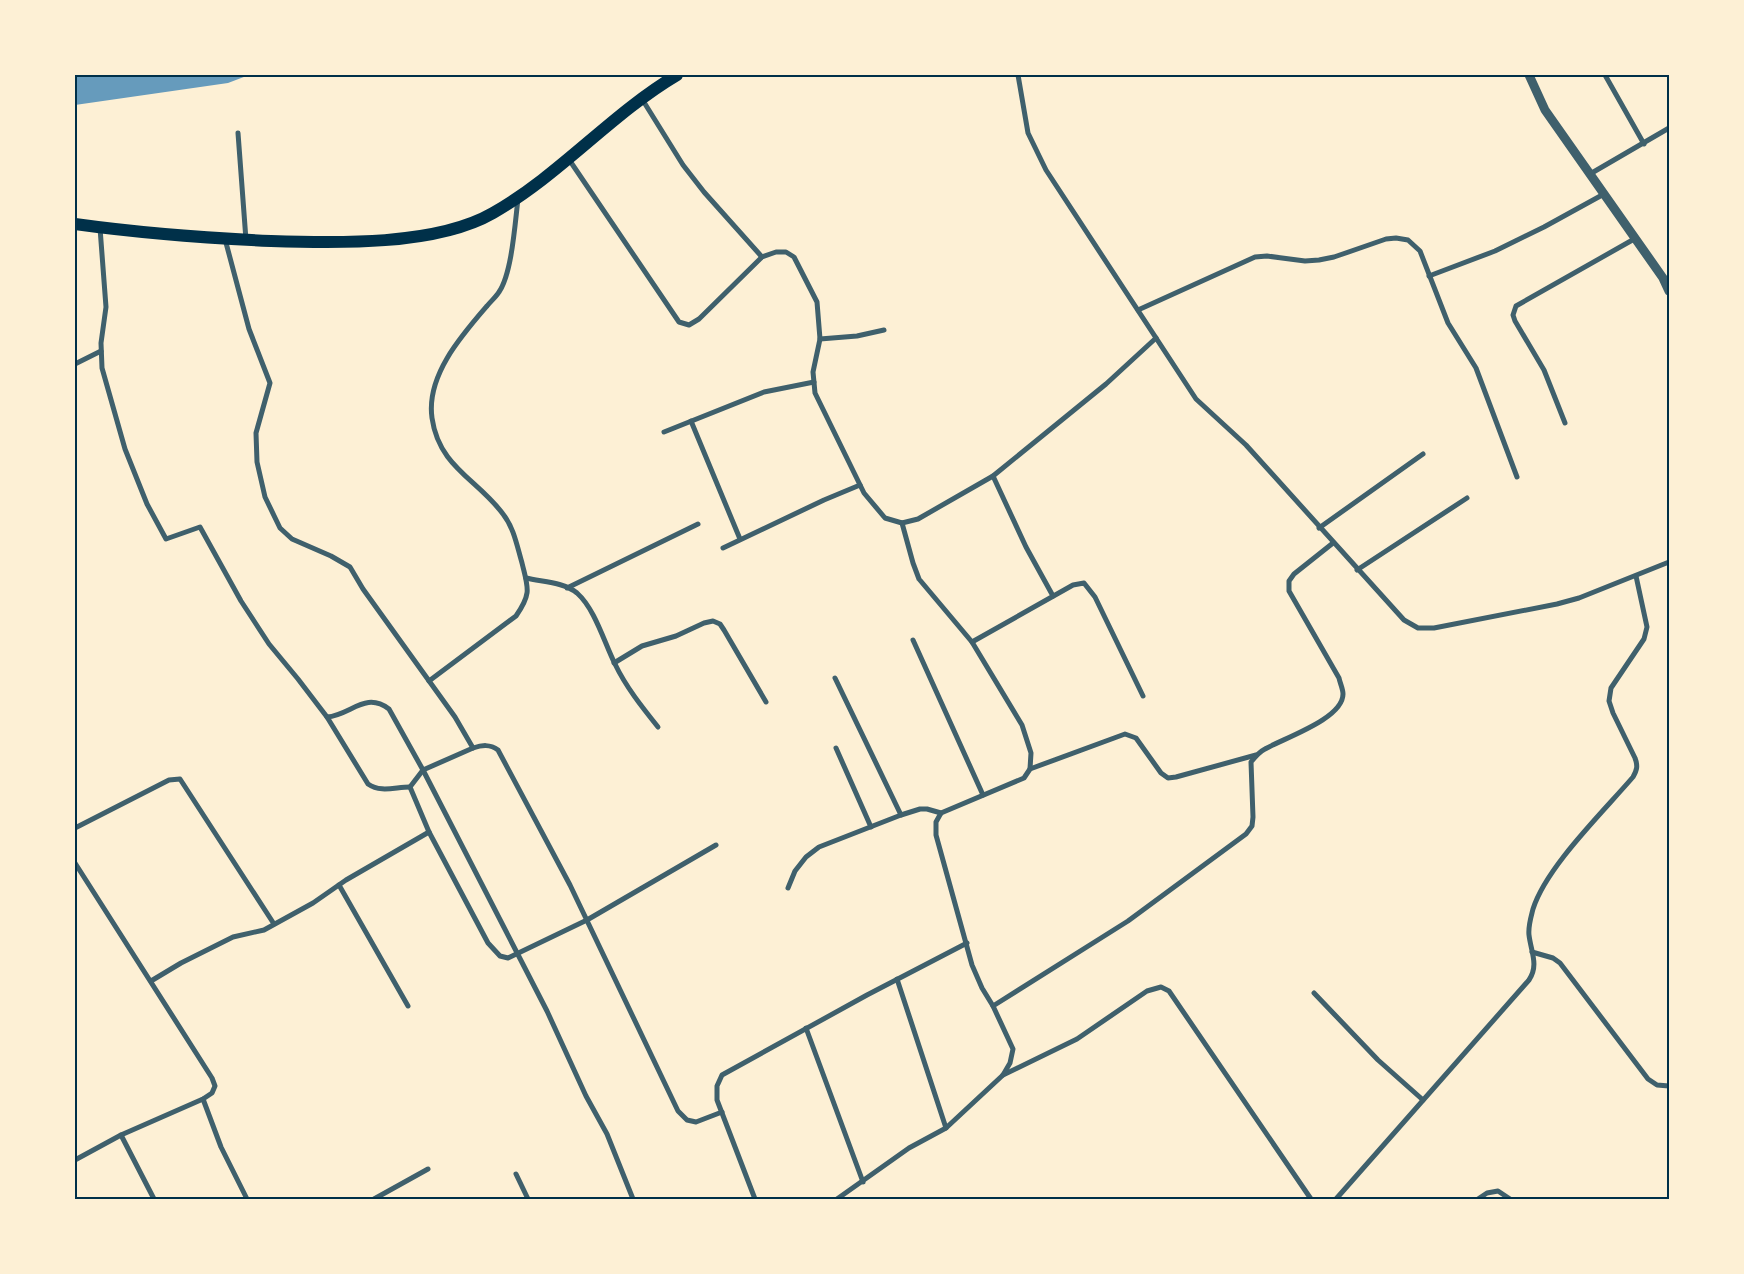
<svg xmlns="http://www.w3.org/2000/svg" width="1744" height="1274" font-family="Manrope,sans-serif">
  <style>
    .water { fill: #669bbc }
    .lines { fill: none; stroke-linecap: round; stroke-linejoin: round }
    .minor { stroke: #3f606c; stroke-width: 5 }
    .tertiary { stroke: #3f606c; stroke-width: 9 }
    .primary { stroke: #003049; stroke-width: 12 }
    .neatline { fill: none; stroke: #003049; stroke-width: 2 }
  </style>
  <rect width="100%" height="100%" fill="#fdf0d5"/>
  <polygon class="water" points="75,75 249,75 228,83 75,105"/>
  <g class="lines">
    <g class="minor">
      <polyline points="1018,75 1028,133 1046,170 1196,399 1246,445 1404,620 1418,628 1434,628 1557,604 1579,598 1669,562"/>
      <polyline points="1605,75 1644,144"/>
      <polyline points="642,99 683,165 704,192 762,257"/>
      <polyline points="238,133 246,240"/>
      <polyline points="568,158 679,322 689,325 699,319 762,257 776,252 786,252 794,257 817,302 820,339 813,372 815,393 864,493 885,518 902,523 918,519 993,476 1106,384 1156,338"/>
      <polyline points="1590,174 1669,128"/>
      <path d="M100 228 106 307 101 343 102 368 125 449 147 504 166 539 200 527 241 601 269 644 298 679 327 717C351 715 365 691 389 709L423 770 547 1011 586 1096 607 1134 633 1199"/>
      <polyline points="225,239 249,329 270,383 256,433 257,462 265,497 280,528 292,539 331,556 350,567 363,589 455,717 473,748"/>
      <polyline points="1429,276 1495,251 1544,227 1604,194"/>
      <polyline points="1138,310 1255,257 1267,256 1305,261 1319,260 1334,257 1386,239 1396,238 1408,240 1420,251 1448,323 1476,368 1517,477"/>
      <polyline points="820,339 857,336 884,330"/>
      <polyline points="75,364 101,351"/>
      <polyline points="691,421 740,539"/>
      <polyline points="1565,423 1544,370 1515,321 1513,315 1516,306 1636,238"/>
      <polyline points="664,432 764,392 814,382"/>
      <polyline points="993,476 1026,547 1053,596"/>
      <polyline points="1319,528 1423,454"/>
      <polyline points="723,548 824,500 860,485"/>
      <polyline points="1357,570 1467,498"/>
      <path d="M526 578C542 582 564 582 577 593 595 609 604 642 615 664 626 687 642 707 658 727"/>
      <polyline points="567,588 698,524"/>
      <polyline points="913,640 983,795"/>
      <polyline points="972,642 1073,585 1084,583 1095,597 1143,696"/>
      <polyline points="614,663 642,646 676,636 704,623 713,621 720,624 724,630 766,702"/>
      <polyline points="835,678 901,815"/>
      <path d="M429 681 516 616C532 593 528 588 522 563 517 546 514 528 503 514 477 479 439 467 432 418 426 376 461 336 487 306 491 301 496 297 499 292 512 273 515 223 518 199"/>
      <path d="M327 717 368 784C381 793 395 787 410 787"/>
      <polyline points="836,748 871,827"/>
      <polyline points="1030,769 1125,734 1136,738 1161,773 1168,778 1176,777 1256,755"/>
      <polyline points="75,828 169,780 180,779 274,924"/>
      <path d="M716 845 587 920 508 958 500 956 488 943 429 832 410 787 423 770 473 748C482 745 490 744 498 750L570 885 678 1111 687 1120 696 1122 722 1112"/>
      <polyline points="75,863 212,1078 215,1086 212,1093 203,1099 121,1135 75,1160"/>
      <polyline points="339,885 408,1006"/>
      <polyline points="788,888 795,871 806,857 819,847 901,815 920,809 927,809 941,813"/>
      <polyline points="1532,952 1553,958 1560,963 1648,1079 1657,1085 1669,1086"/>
      <polyline points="897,979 946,1128"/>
      <polyline points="151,981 181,963 233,937 264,930 313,903 346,880 429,832"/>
      <polyline points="1314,993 1378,1060 1423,1100"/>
      <path d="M993 1006 1128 921 1246 834 1252 826 1253 817 1251 762C1255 757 1259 752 1265 749 1284 738 1343 719 1343 694 1343 689 1340 683 1339 678L1289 591V581L1294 574 1333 543"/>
      <polyline points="806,1028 863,1182"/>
      <polyline points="1003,1075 1077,1039 1147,991 1161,987 1169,991 1311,1199"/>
      <polyline points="203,1099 221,1147 247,1199"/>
      <polyline points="121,1135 154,1199"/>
      <polyline points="516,1174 528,1199"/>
      <polyline points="374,1199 428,1169"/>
      <polyline points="755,1199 717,1100 717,1086 722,1075 867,995 967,943"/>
      <polyline points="837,1199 909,1148 946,1128 1003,1075 1010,1063 1013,1049 993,1006 982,988 972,965 936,835 936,822 941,813 1024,778 1030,769 1031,753 1022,725 972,642 919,579 913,563 902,523"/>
      <path d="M1336 1199 1529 980C1539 965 1531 952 1529 935 1528 926 1531 917 1533 909 1546 867 1604 811 1633 777 1637 770 1638 766 1635 758L1613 713 1609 701 1611 688 1644 639 1647 627 1636 576"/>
      <polyline points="1478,1199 1487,1193 1498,1191 1510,1199"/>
    </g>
    <polyline class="tertiary" points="1529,75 1545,110 1663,278 1669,291"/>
    <path class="primary" d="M75 224C140 233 205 238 271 241 336 243 436 246 493 213 560 175 611 114 677 75"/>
  </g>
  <rect width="1744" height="1274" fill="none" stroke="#fdf0d5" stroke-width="152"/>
  <rect x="76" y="76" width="1592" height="1122" class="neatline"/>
</svg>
